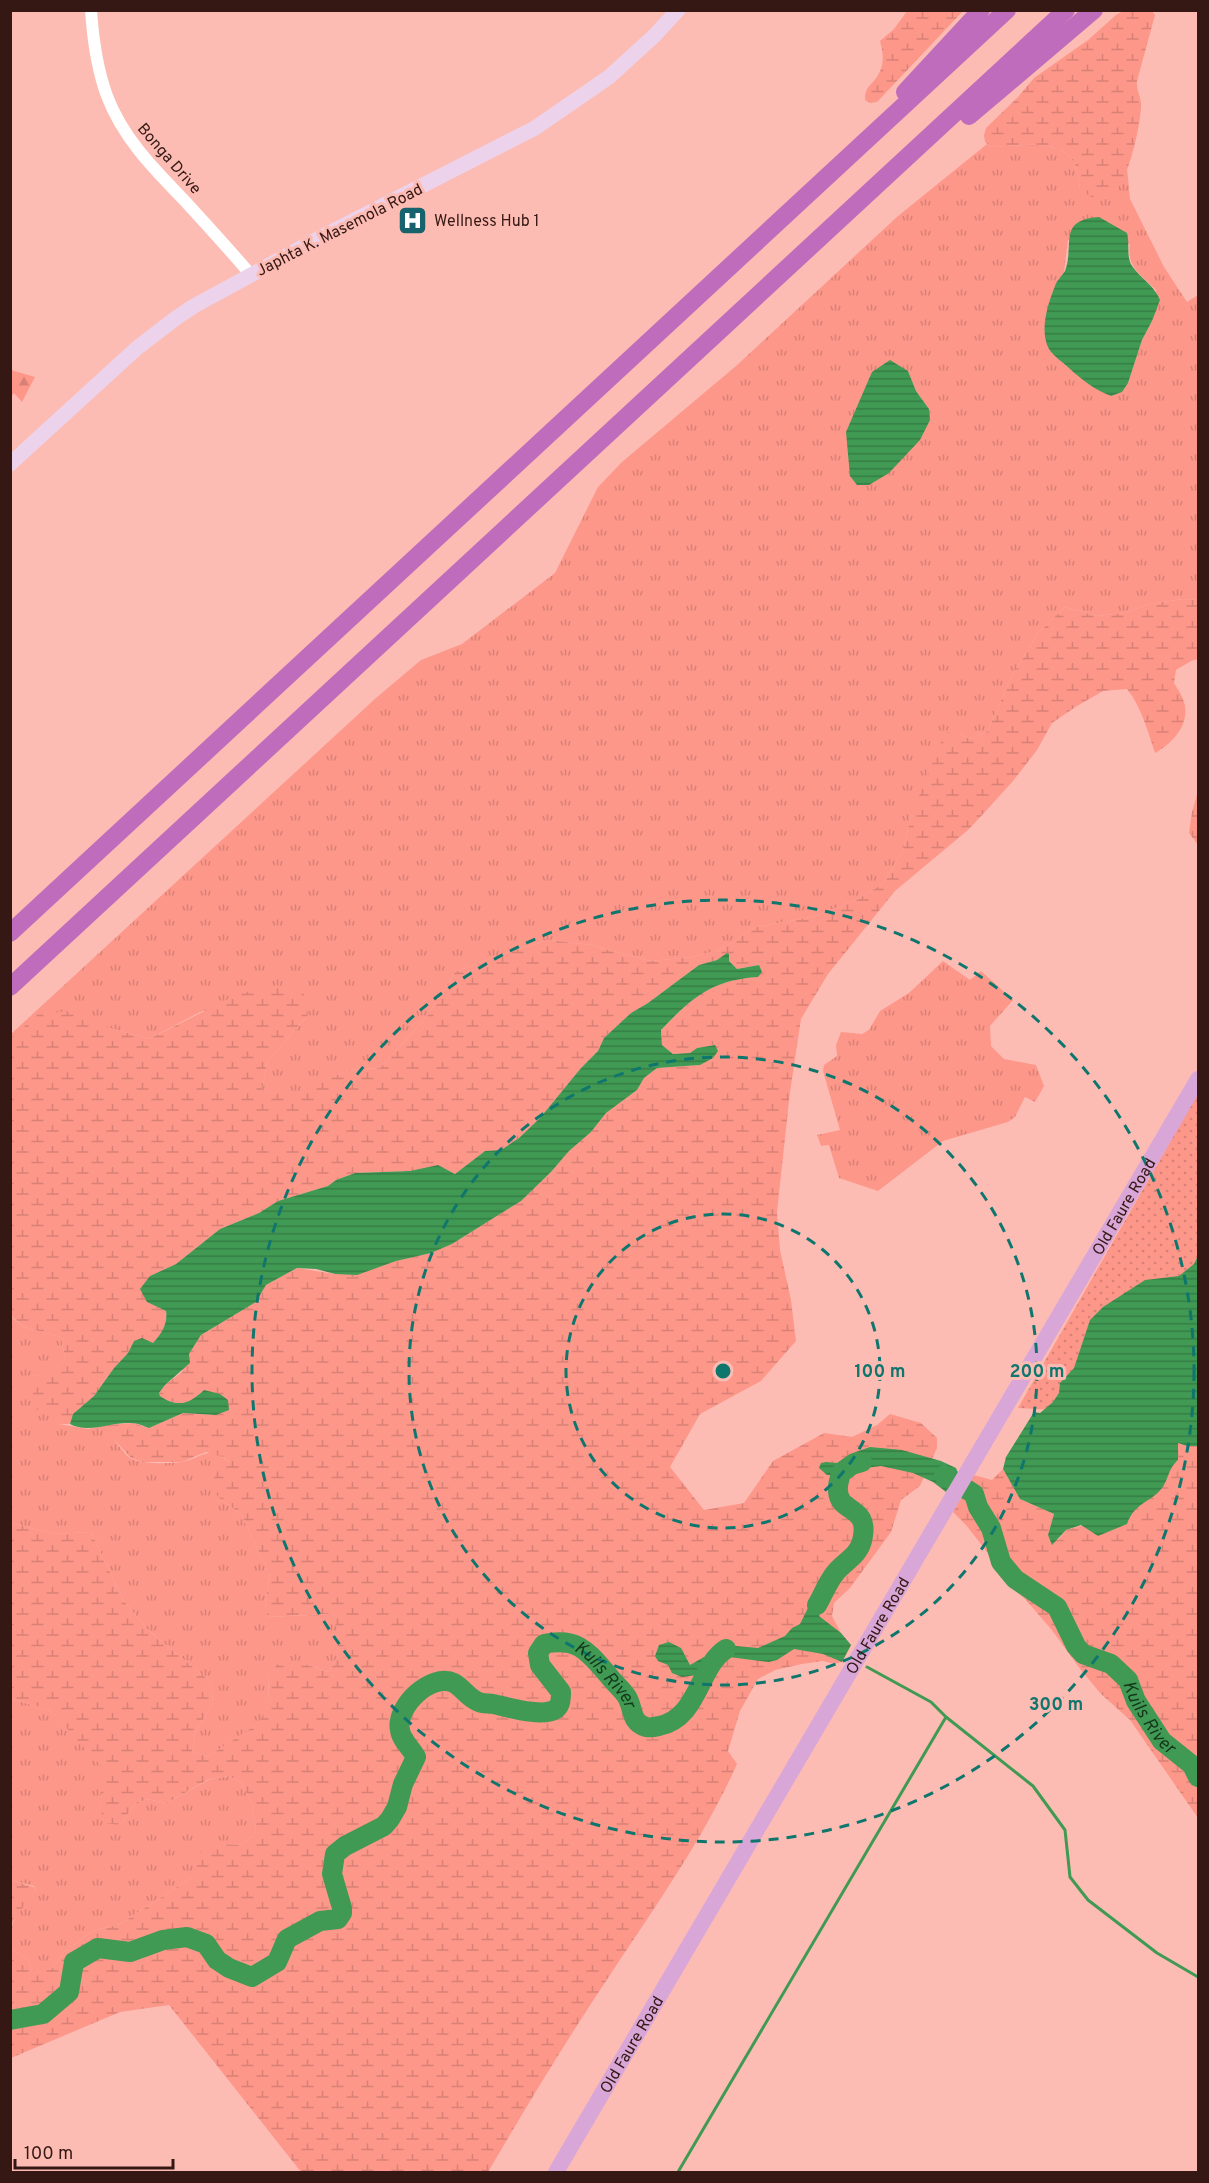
<svg xmlns="http://www.w3.org/2000/svg" width="1209" height="2183" font-family="Overpass,sans-serif">
  <style>
    .grass { fill: url(#grass-tufts); fill-rule: evenodd }
    .forest { fill: url(#forest-firs) }
    .wetland { fill: url(#wetland-marsh) }
    .park { fill: url(#park-dots) }
    .water { fill: url(#water-rules) }
    .lines { fill: none; stroke-linecap: round; stroke-linejoin: round }
    .stream { stroke: #409a54; stroke-width: 3 }
    .river { stroke: #409a54; stroke-width: 20 }
    .tertiary { stroke: #fff; stroke-width: 12 }
    .secondary { stroke: #ecd3eb; stroke-width: 15 }
    .primary { stroke: #d9a7d7; stroke-width: 16 }
    .motorway { stroke: #bf6cbc; stroke-width: 18 }
    .ring { fill: none; stroke: #0f766e; stroke-width: 3; stroke-dasharray: 10 8 }
    .labels { text-anchor: middle; stroke-width: 6; stroke-linejoin: round; paint-order: stroke }
    .street-label { font-size: 16px; fill: #351814; stroke: #fdbcb3 }
    .poi-label { font-size: 16px; fill: #351814; stroke: #fdbcb3; text-anchor: start }
    .water-label { font-size: 18px; font-style: italic; fill: #14381c; stroke: #fdbcb3 }
    .centre { fill: #0f766e; stroke: #fdbcb3; stroke-width: 3 }
    .ring-label { font-size: 18px; text-anchor: middle; font-weight: bold; fill: #0f766e; stroke: #fdbcb3; stroke-width: 6; stroke-linejoin: round; paint-order: stroke }
  </style>
  <defs>
    <pattern id="grass-tufts" width="24" height="20" patternUnits="userSpaceOnUse" patternTransform="scale(1.5)"><rect width="24" height="20" fill="#fd978a"/><path d="M3 7l-1-3M5 7V3M7 7l1-3M15 17l-1-3M17 17v-4M19 17l1-3" fill="none" stroke="#d98176"/></pattern>
    <pattern id="forest-firs" width="22" height="20" patternUnits="userSpaceOnUse" patternTransform="scale(1.5)"><rect width="22" height="20" fill="#fd978a"/><path d="M5 1l3.5 6h-7zM16 11l3.5 6h-7z" fill="#d98176"/></pattern>
    <pattern id="wetland-marsh" width="20" height="14" patternUnits="userSpaceOnUse" patternTransform="scale(1.5)"><rect width="20" height="14" fill="#fd978a"/><path d="M1 5h8M5 5V1M11 12h8M15 12V8" fill="none" stroke="#d98176"/></pattern>
    <pattern id="park-dots" width="8" height="8" patternUnits="userSpaceOnUse" patternTransform="scale(1.5)"><rect width="8" height="8" fill="#fd978a"/><path d="M2 2h.1M6 6h.1" fill="none" stroke="#d98176" stroke-width="1.8" stroke-linecap="round"/></pattern>
    <pattern id="water-rules" width="6" height="5" patternUnits="userSpaceOnUse" patternTransform="scale(1.5)"><rect width="6" height="5" fill="#409a54"/><path d="M0 2.5h6" fill="none" stroke="#367d44"/></pattern>
  </defs>
  <rect width="100%" height="100%" fill="#fdbcb3"/>
  <g class="grass">
    <path d="M987 144 991 147C1014 147 1061 136 1074 163 1079 171 1079 182 1080 190L1104 198 1117 189 1127 168 1130 199 1164 267 1187 302 1198 295V600L1182 599 1150 604 1124 613 1097 616 1065 607 1038 633 1011 678 987 732 970 739 959 734 911 816 903 850 884 883 858 899 816 916 756 927 720 950 693 957 650 961 591 945 549 940 499 955 455 972 426 1018 380 1068 348 1070 292 1097 262 1091 267 1062 308 1015 202 1011 149 1039 113 1029 38 1014 11 1039V1034L376 698 421 660 462 644 555 573 598 487 622 462 736 366 898 216ZM1068 240 1130 244C1126 267 1141 275 1156 290L1152 321 1142 340 1128 383 1058 281 1064 272ZM908 371 916 391 929 409 872 372Z"/>
    <polygon points="943,961 970,980 981,971 1013,1000 990,1026 991,1046 1004,1059 1036,1065 1044,1086 1035,1102 1025,1097 1015,1117 1008,1122 943,1141 878,1191 839,1178 829,1145 821,1146 817,1135 840,1130 823,1071 824,1065 837,1056 836,1045 841,1032 862,1034 869,1030 880,1011 909,993"/>
    <path d="M10 1316 24 1327 61 1337 65 1358 53 1374 32 1376 59 1424 88 1429 108 1425V1433C116 1440 122 1452 130 1458 139 1464 170 1464 182 1462 203 1458 207 1444 229 1462L219 1498 241 1514 270 1576 265 1603 267 1617 329 1614 337 1627 338 1655 329 1672 308 1665 269 1673 268 1705 260 1723 207 1757 192 1751 195 1733 213 1703 211 1682 148 1630 123 1600 91 1532 55 1534 11 1523Z"/>
    <path d="M11 1699 50 1710 105 1769 99 1807 120 1825 134 1805 147 1799 167 1803 210 1779 229 1776 242 1783 252 1804 256 1832 242 1845 224 1844 194 1876 120 1924 92 1931 64 1952 53 1968 32 1972 28 1959 11 1949C10 1915 16 1915 36 1890L34 1886 11 1880Z"/>
  </g>
  <polygon class="forest" points="11,370 35,377 22,402 14,393 11,397"/>
  <g class="wetland">
    <path d="M1125 10 1152 11 1155 15 1137 81C1136 89 1140 95 1141 103 1142 120 1129 177 1117 189 1112 195 1105 198 1097 200L1080 190C1079 182 1079 171 1074 163 1061 136 1014 147 991 147L985 142 984 135 986 128 1018 97 1034 78 1088 40 1116 15Z"/>
    <path d="M907 11H963L877 102 870 103 865 100C865 85 872 86 878 75 885 64 883 52 880 41L894 29Z"/>
    <path d="M1183 599 1198 600V659L1191 661 1176 670 1174 683C1177 688 1181 694 1183 699 1192 722 1174 743 1155 753 1148 732 1141 706 1127 689L1103 691 1077 706 1052 723 1037 750 1013 781 984 813 968 830 895 891 828 974 801 1019 790 1092 777 1212 780 1250 791 1300 796 1341 761 1381 700 1414 670 1467 704 1510 744 1503 773 1461 824 1433 852 1437 877 1425 890 1414 921 1423 937 1438V1448L920 1486 901 1500 891 1532 850 1588 834 1603 832 1616 841 1633 851 1645 842 1662 834 1664 823 1661 802 1664 775 1670 758 1679 740 1711 728 1751 737 1764C703 1840 654 1908 608 1978 566 2041 526 2107 488 2172H301L169 2005 120 2012 11 2058V1949L28 1959 32 1971 53 1968 64 1952 92 1931 120 1924 194 1876 202 1847 224 1844 242 1845 256 1832 252 1804 242 1783 229 1776 209 1779 167 1803 147 1799 134 1805 120 1825 105 1823 99 1807 104 1769 50 1710 11 1699V1523L55 1534 91 1532 123 1600 148 1630 211 1682 213 1703 195 1733 192 1751 207 1757 259 1723 268 1705 269 1673 279 1663 308 1665 329 1672 338 1655 337 1627 328 1614 267 1617 265 1603 270 1576 241 1514 219 1498 210 1486 218 1469 229 1462 223 1457 206 1452 182 1462H143L131 1458 108 1433V1425L133 1423 149 1428 183 1413 216 1415 204 1390C189 1404 178 1408 160 1396L159 1393 165 1385 182 1372 189 1354 201 1335 256 1302 266 1285 297 1268 335 1274 431 1253 452 1244 521 1201 551 1172 569 1151 591 1132 606 1113 637 1090 644 1078 657 1068 700 1065 715 1045 697 1048 690 1053 673 1054 662 1045 661 1030C693 998 710 980 758 977L759 965 737 969 729 961 717 960 699 965 648 1003 631 1013 604 1038 598 1051 581 1068 540 1118 519 1138 501 1150 485 1151 455 1174 447 1170 355 1173 336 1180 328 1186 278 1201 259 1213 220 1229 176 1264 150 1276 147 1302 166 1311C168 1324 161 1334 153 1343L134 1341 128 1353 114 1368 94 1396 73 1414 70 1424H59L49 1409 34 1410 32 1376 53 1373 65 1358 61 1337 24 1327 11 1316 10 1039 38 1014 72 1011 113 1029 149 1039 240 993 287 985 304 994 308 1015 267 1062 262 1091 292 1096 348 1070 380 1068 426 1018 455 972 499 955 549 940 591 945 650 961 693 957 720 950 756 927 816 916 858 899 884 883 903 850 911 816 945 732 959 734 970 739 987 732 1011 678 1038 633 1065 607 1097 616 1124 613 1150 604Z"/>
    <polygon points="1198,791 1198,845 1189,833 1192,812"/>
    <polygon points="1178,1442 1187,1446 1198,1446 1198,1818 1130,1720 1101,1694 1081,1670 1051,1629 1026,1600 999,1575 987,1552 966,1525 953,1512 974,1475 992,1480 1003,1469 1020,1499 1054,1514 1048,1535 1058,1540 1066,1530 1131,1512 1164,1485 1169,1469 1178,1460"/>
    <polygon points="11,1880 34,1887 36,1890 14,1919 11,1926"/>
  </g>
  <polygon class="park" points="1198,1093 1198,1418 1018,1408"/>
  <g class="water">
    <path d="M1099 217 1127 233C1130 244 1126 257 1132 266 1141 279 1154 285 1160 300L1152 321 1142 340 1128 383 1122 392 1111 396C1095 390 1082 380 1069 368 1063 362 1053 356 1049 349 1039 330 1048 304 1055 286 1057 280 1062 276 1065 271 1075 244 1057 220 1099 217Z"/>
    <polygon points="890,360 908,371 916,391 929,409 930,420 920,440 889,473 869,485 857,485 850,476 846,432 872,372"/>
    <path d="M727 953 729 954V961L737 969 759 965 762 972 758 977C711 980 692 998 661 1030L662 1045 673 1054 690 1053 697 1048 715 1045 718 1051 713 1058 700 1065 657 1068 644 1078 637 1090 606 1113 591 1132 569 1151 551 1172 521 1201 452 1244 431 1253 396 1261 357 1275 335 1274 316 1269 297 1268 266 1285 256 1302 201 1335 189 1354 190 1363 165 1385 159 1393 160 1396C178 1408 189 1404 204 1390L220 1394 228 1400 229 1410 216 1415 183 1413 149 1428C144 1426 137 1423 131 1423 110 1422 89 1434 70 1424L73 1414 94 1396 114 1368 128 1353 134 1341 142 1338 153 1343C161 1334 168 1324 166 1311L147 1302 140 1289 150 1276 176 1264 220 1229 259 1213 278 1201 328 1186 336 1180 355 1173 410 1171 438 1165 455 1174 485 1151 501 1150 519 1138 540 1118 581 1068 598 1051 604 1038 631 1013 648 1003 699 965 717 960Z"/>
    <path d="M1198 1256V1446H1187L1178 1443V1460C1168 1470 1170 1474 1164 1485 1154 1502 1135 1501 1127 1524L1098 1536 1081 1525 1066 1530 1052 1545 1048 1535 1054 1514 1020 1499 1003 1469 1006 1457 1034 1412 1040 1413 1053 1402 1059 1393 1060 1383 1074 1368 1090 1320 1103 1307 1145 1280 1179 1276 1194 1264Z"/>
    <polygon points="870,1447 902,1450 941,1461 956,1468 958,1473 946,1492 933,1482 913,1473 881,1466 859,1469 849,1476 827,1475 819,1468 821,1463 826,1462 837,1463 850,1454"/>
    <polygon points="828,1581 834,1585 819,1616 841,1633 851,1645 842,1662 823,1654 794,1649 777,1660 769,1662 729,1657 697,1675 682,1677 672,1673 668,1665 658,1661 655,1656 659,1645 669,1642 681,1648 690,1665 704,1657 709,1661 716,1648 724,1645 758,1648 785,1636 792,1628 800,1624 820,1584"/>
  </g>
  <g class="lines">
    <g class="stream">
      <polyline points="867,1667 931,1702 946,1717 1033,1786 1065,1830 1070,1877 1088,1900 1157,1953 1198,1977"/>
      <polyline points="678,2172 946,1717"/>
    </g>
    <g class="river">
      <path id="s1" d="M944 1475 974 1494 978 1507 991 1528 1001 1562 1015 1579 1057 1607 1076 1646 1083 1654 1111 1664 1128 1680 1136 1701 1162 1741 1192 1765 1198 1777"/>
      <path d="M817 1605C823 1595 828 1581 836 1572 845 1561 858 1556 862 1541 871 1505 839 1514 838 1491 837 1485 840 1478 841 1473L852 1465 862 1462"/>
      <path id="s2" d="M10 2020 43 2014 69 1992 74 1962 98 1948 130 1952 163 1940 187 1937 206 1944 217 1960 229 1968 252 1977 277 1962 287 1939 320 1921 338 1919 342 1913V1908L332 1874 335 1854 345 1846 384 1826 390 1819 397 1807 403 1784 416 1757C412 1749 401 1740 400 1730 395 1707 431 1672 454 1683 463 1688 469 1699 479 1702 483 1704 489 1703 493 1704 508 1707 542 1718 556 1709 561 1705 561 1698 561 1692L540 1665 538 1653 544 1644C579 1637 588 1652 609 1676 614 1683 623 1690 627 1697 634 1709 630 1722 646 1727 650 1728 655 1727 659 1726 699 1718 698 1667 726 1649"/>
    </g>
    <path class="tertiary" d="M91 10C93 40 97 69 107 96 123 138 153 168 183 199 206 224 229 249 251 275"/>
    <polyline class="secondary" points="10,464 137,348 176,318 194,306 306,245 535,128 609,77 654,36 678,10"/>
    <path class="primary" id="s3" d="M556 2172 1198 1079"/>
    <g class="motorway">
      <polyline points="905,92 981,10"/>
      <polyline points="969,116 1094,10"/>
      <polyline points="10,933 1007,10"/>
      <polyline points="10,987 1066,10"/>
    </g>
  </g>
  <g class="ring">
    <circle cx="723" cy="1371" r="157"/>
    <circle cx="723" cy="1371" r="314"/>
    <circle cx="723" cy="1371" r="471"/>
  </g>
  <defs>
    <symbol id="hospital-square" viewBox="-11 -11 22 22"><rect x="-9" y="-9" width="18" height="18" rx="4" fill="#17636d" stroke="#fdbcb3"/><path d="M-5-5h3v3.5h4V-5h3V5h-3V1.5h-4V5h-3Z" fill="#fff"/></symbol>
  </defs>
  <g fill-rule="evenodd">
    <use href="#hospital-square" x="396" y="204" width="33" height="33"/>
  </g>
  <g class="labels">
    <g class="street-label">
      <text transform="translate(170 158) rotate(49)" y="6">Bonga Drive</text>
      <text transform="translate(339 229) rotate(-27)" y="6">Japhta K. Masemola Road</text>
      <text dy="6" stroke="none"><textPath href="#s3" startOffset="1120">Old Faure Road</textPath></text>
      <text dy="6" stroke="none"><textPath href="#s3" startOffset="634">Old Faure Road</textPath></text>
      <text dy="6" stroke="none"><textPath href="#s3" startOffset="148">Old Faure Road</textPath></text>
    </g>
    <g class="poi-label">
      <text x="434" y="226">Wellness Hub 1</text>
    </g>
    <g class="water-label">
      <text dy="6" stroke="none"><textPath href="#s2" startOffset="982">Kuils River</textPath></text>
      <text dy="6" stroke="none"><textPath href="#s1" startOffset="332">Kuils River</textPath></text>
    </g>
  </g>
  <circle cx="723" cy="1371" r="9" class="centre"/>
  <g class="ring-label">
    <text x="880" y="1377">100 m</text>
    <text x="1037" y="1377">200 m</text>
    <text x="1056" y="1710">300 m</text>
  </g>
  <rect width="1209" height="2183" fill="none" stroke="#351814" stroke-width="24"/>
  <path d="M15 2159v9h158v-9" fill="none" stroke="#351814" stroke-width="3"/>
  <text x="24" y="2159" font-size="18" fill="#351814" stroke="#fdbcb3" stroke-width="4.5" paint-order="stroke">100 m</text>
</svg>
